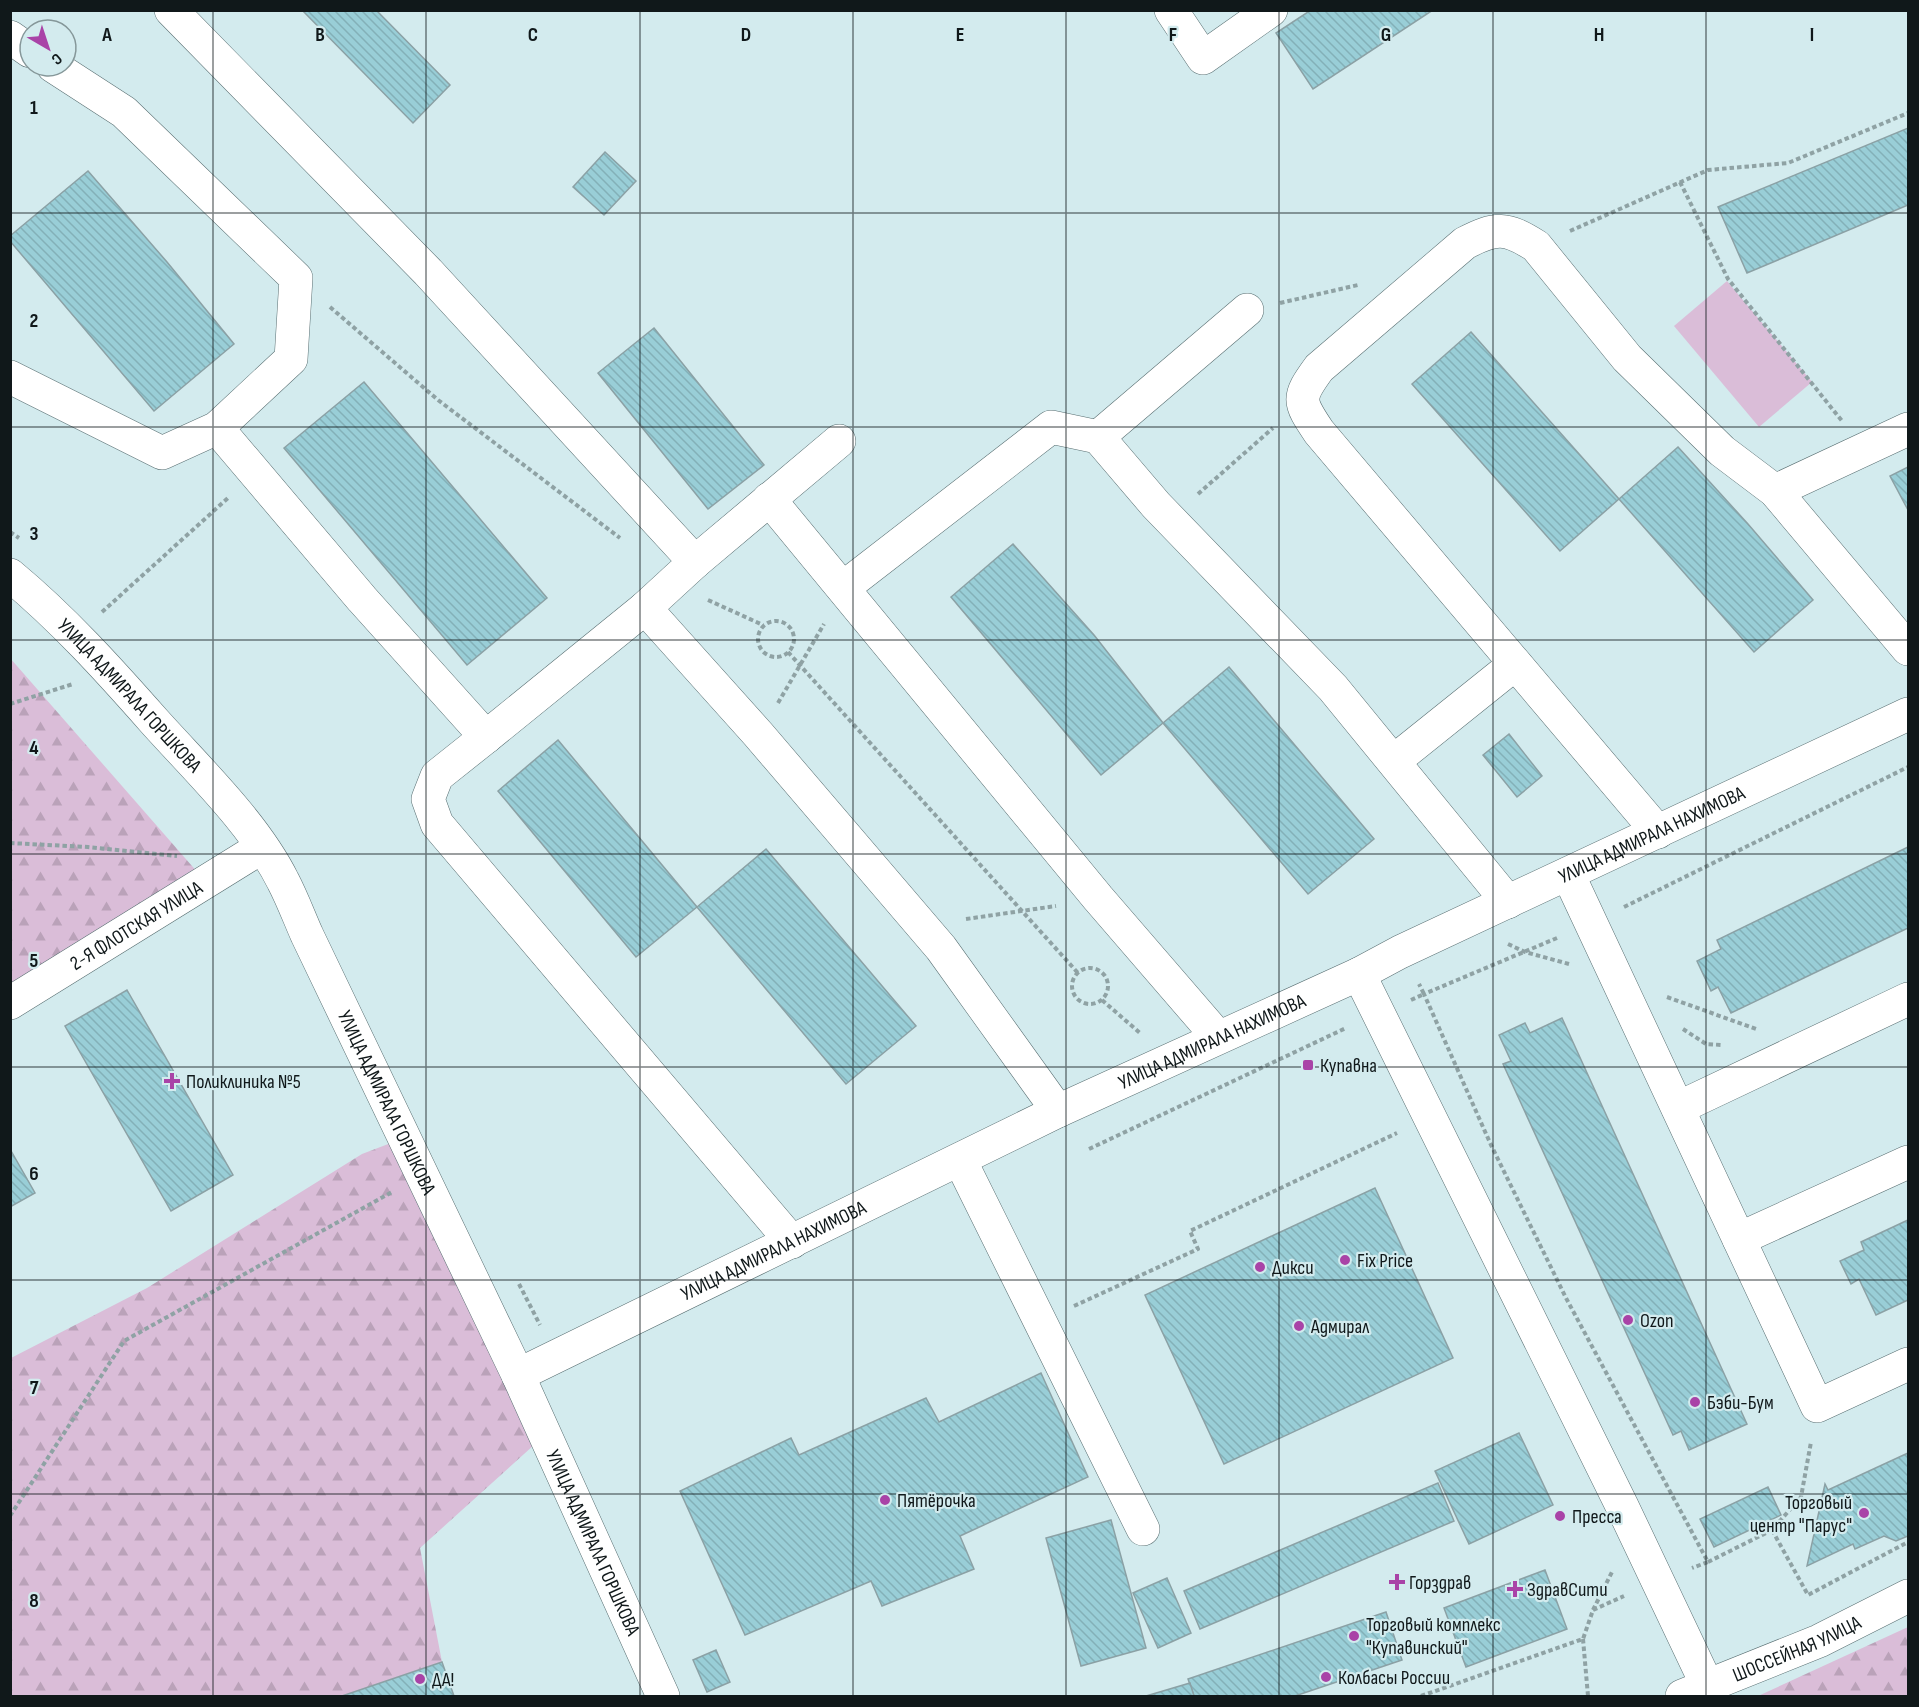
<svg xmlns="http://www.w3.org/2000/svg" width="1919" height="1707" font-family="'Sofia Sans Condensed',sans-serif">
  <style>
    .forest { fill: url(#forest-firs) }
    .garden { fill: #dabdd8 }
    .building { fill: url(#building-back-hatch); stroke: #8ba1a5; stroke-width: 1.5 }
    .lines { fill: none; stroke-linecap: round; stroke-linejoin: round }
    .minor-casing { stroke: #596f72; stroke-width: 34 }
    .major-casing { stroke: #596f72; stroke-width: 34 }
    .path { stroke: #8fa2a4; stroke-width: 4; stroke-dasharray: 4.5 3; stroke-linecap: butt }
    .minor { stroke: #fff; stroke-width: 33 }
    .major { stroke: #fff; stroke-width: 33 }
    .grid { fill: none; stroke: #10181a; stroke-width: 1.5; stroke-opacity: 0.55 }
    .poi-dot { fill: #a943a7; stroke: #d3ebee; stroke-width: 2 }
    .labels { text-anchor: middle; stroke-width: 4.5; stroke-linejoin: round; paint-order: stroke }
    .street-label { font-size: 20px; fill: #10181a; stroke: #d3ebee }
    .poi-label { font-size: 20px; fill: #10181a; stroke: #d3ebee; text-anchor: start }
    .grid-label { font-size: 20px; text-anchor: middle; font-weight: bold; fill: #10181a; stroke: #d3ebee; stroke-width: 4.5; stroke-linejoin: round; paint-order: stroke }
  </style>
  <defs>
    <pattern id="forest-firs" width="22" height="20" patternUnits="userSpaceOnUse" patternTransform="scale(1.5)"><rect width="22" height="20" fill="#dabdd8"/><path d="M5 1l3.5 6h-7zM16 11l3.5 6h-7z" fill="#baa2b9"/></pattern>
    <pattern id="building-back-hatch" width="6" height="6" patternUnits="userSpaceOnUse" patternTransform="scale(1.5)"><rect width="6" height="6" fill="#99ced7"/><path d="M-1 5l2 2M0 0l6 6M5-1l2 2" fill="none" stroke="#83b0b8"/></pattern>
  </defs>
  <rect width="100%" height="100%" fill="#d3ebee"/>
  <g class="forest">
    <polygon points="10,658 206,882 10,1002"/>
    <polygon points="404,1138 545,1435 420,1548 442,1662 342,1696 11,1696 11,1358 147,1288 362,1154"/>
    <polygon points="1908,1627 1908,1696 1758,1696"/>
  </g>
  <polygon class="garden" points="1727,281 1812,382 1759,427 1674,326"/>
  <g class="building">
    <polygon points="302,10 376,10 450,85 413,123"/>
    <polygon points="1311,10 1433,10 1313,89 1276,33"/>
    <polygon points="1908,128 1908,205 1747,273 1718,207"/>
    <polygon points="605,152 636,181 604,215 573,187"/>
    <polygon points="88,171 167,262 234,344 154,411 10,241 10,236"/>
    <polygon points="654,328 764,465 708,509 598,373"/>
    <polygon points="1471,332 1619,499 1560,551 1412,384"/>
    <polygon points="364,382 547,598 467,665 284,448"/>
    <polygon points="1678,447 1748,524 1813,600 1754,652 1619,499"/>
    <polygon points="1908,467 1908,510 1890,476"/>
    <polygon points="1013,544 1094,635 1163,723 1101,775 951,597"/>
    <polygon points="1229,667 1374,839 1308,894 1163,723"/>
    <polygon points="1509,734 1542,776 1517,797 1483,755"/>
    <polygon points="558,740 697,907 636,957 498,791"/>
    <polygon points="1908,847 1908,928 1731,1013 1718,987 1711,991 1697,961 1721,949 1717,940"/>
    <polygon points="766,849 916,1026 846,1084 697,907"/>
    <polygon points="127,990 233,1175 171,1211 65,1026"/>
    <polygon points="1562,1018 1747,1424 1689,1450 1681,1431 1673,1435 1503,1064 1511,1061 1499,1035 1525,1023 1530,1033"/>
    <polygon points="10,1149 35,1193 10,1207"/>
    <polygon points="1375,1188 1453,1358 1224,1464 1145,1295"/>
    <polygon points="1908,1220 1908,1300 1876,1315 1859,1279 1851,1284 1840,1261 1864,1250 1861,1242"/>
    <polygon points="1041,1373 1088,1477 960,1536 974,1569 882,1606 871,1581 745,1635 680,1491 791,1438 799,1455 926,1398 939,1422"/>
    <polygon points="1519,1433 1553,1505 1469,1544 1435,1471"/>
    <polygon points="1908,1453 1908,1536 1896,1541 1884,1536 1855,1549 1853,1544 1807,1566 1825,1484 1828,1490"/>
    <polygon points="1438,1483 1454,1521 1200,1629 1184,1591"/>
    <polygon points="1768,1487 1781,1515 1714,1547 1700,1519"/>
    <polygon points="1111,1520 1146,1648 1081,1666 1046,1538"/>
    <polygon points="1545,1570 1567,1629 1466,1667 1444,1608"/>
    <polygon points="1167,1578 1191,1633 1158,1648 1133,1593"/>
    <polygon points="1386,1612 1402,1660 1295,1696 1194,1696 1188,1679"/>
    <polygon points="716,1650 730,1682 707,1692 693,1660"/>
    <polygon points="442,1662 454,1696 342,1696"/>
    <polygon points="1190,1683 1194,1696 1146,1696"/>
  </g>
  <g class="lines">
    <defs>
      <g id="minor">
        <polyline points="171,10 428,272 695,562 645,608"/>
        <polyline points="1171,10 1203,58 1271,10"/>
        <polyline points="10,37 30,51"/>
        <polyline points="10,377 162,453 217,428 291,359 296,278 124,112 53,66"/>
        <polyline points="217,428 362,599 486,737 645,608 758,734 941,948 1058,1111"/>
        <polyline points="1098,437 1247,310"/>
        <polyline points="1775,491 1908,429"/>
        <polyline points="769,499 1098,898 1218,1037"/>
        <polyline points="695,562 839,441"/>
        <path id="s1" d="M10 575C63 619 109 670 154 721 197 769 254 823 283 881 292 898 299 917 307 935L518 1375 663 1696"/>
        <polyline points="843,588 1051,427 1098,437 1156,505 1333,688 1508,902"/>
        <polyline points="486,737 437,776 428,799 437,824 792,1242"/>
        <polyline points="1394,761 1515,664"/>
        <path d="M1658 832 1319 432C1298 401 1297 398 1319 368L1465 243C1496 227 1506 227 1536 246L1627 358 1722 451 1775 491 1908 649"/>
        <polyline points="1568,874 1817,1406 1908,1364"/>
        <polyline points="1359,974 1622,1506 1708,1687"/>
        <path id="s2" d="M10 1003 262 847"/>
        <polyline points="1678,1108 1908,999"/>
        <polyline points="960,1160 1143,1529"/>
        <polyline points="1739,1239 1908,1162"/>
        <path id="s3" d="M518 1375 1058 1111 1359 974 1400 952 1908 714"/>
      </g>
      <g id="major">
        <path id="s4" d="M1682 1696 1819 1641 1908 1596"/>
      </g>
    </defs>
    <use href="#minor" class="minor-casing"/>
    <use href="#major" class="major-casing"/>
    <g class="path">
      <polyline points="1680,182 1728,279 1842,421"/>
      <polyline points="1570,231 1708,170 1788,163 1908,113"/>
      <polyline points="1280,303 1358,285"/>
      <polyline points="330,307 438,400 620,538"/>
      <polyline points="1198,494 1273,428"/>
      <polyline points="10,532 19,538"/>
      <polyline points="708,600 763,625"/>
      <polyline points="102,612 228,498"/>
      <circle cx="776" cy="639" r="18"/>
      <polyline points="788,652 1078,973"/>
      <polyline points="778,703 824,624"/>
      <polyline points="10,704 73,684"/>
      <polyline points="10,843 88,847 177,856"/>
      <polyline points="1624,907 1908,767"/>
      <polyline points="966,919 1056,906"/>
      <polyline points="1557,938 1424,994 1491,1145 1566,1298 1708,1562 1692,1568"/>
      <polyline points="1508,944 1525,952 1569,964"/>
      <circle cx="1090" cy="986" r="18"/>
      <polyline points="1667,997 1756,1029"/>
      <polyline points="1102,1000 1140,1033"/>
      <polyline points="1411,1000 1424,994 1419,984"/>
      <polyline points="1683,1029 1706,1044 1722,1045"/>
      <polyline points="1089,1149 1346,1028"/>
      <polyline points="519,1284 540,1325"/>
      <polyline points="1074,1306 1198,1249 1190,1231 1397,1133"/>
      <polyline points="10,1516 124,1341 392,1192"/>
      <polyline points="1772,1530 1808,1595 1908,1542"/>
      <polyline points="1708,1562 1772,1530 1801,1497 1811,1442"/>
      <polyline points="1593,1610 1612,1572"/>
      <polyline points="1583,1639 1588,1696"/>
      <polyline points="1421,1696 1583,1639 1593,1610 1624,1596"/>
    </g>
    <use href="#minor" class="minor"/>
    <use href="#major" class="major"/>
  </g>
  <path class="grid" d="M213 10V1696M426 10V1696M640 10V1696M853 10V1696M1066 10V1696M1279 10V1696M1493 10V1696M1706 10V1696M10 213H1908M10 427H1908M10 640H1908M10 854H1908M10 1067H1908M10 1280H1908M10 1494H1908"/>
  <g class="poi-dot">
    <rect x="1302" y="1059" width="12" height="12" rx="3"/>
    <path d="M169 1072h6v6h6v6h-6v6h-6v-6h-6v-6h6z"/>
    <circle cx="1345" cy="1260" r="6"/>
    <circle cx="1260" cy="1267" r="6"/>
    <circle cx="1628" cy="1320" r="6"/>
    <circle cx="1299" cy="1326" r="6"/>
    <circle cx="1695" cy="1402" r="6"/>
    <circle cx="885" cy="1500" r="6"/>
    <circle cx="1864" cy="1513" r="6"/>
    <circle cx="1560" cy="1516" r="6"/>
    <path d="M1394 1573h6v6h6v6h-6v6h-6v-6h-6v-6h6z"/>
    <path d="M1512 1580h6v6h6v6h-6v6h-6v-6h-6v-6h6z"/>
    <circle cx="1354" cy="1636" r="6"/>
    <circle cx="1326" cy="1677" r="6"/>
    <circle cx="420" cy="1679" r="6"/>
  </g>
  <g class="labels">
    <g class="street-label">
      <text dy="7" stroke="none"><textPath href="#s1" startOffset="170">УЛИЦА АДМИРАЛА ГОРШКОВА</textPath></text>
      <text dy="7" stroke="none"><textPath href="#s3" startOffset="1256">УЛИЦА АДМИРАЛА НАХИМОВА</textPath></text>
      <text dy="7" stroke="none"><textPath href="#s2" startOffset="148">2-Я ФЛОТСКАЯ УЛИЦА</textPath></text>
      <text dy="7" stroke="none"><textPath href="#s3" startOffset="770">УЛИЦА АДМИРАЛА НАХИМОВА</textPath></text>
      <text dy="7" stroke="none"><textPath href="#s1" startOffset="656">УЛИЦА АДМИРАЛА ГОРШКОВА</textPath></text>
      <text dy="7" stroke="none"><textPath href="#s3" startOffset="284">УЛИЦА АДМИРАЛА НАХИМОВА</textPath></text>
      <text dy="7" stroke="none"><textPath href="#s1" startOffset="1142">УЛИЦА АДМИРАЛА ГОРШКОВА</textPath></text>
      <text dy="7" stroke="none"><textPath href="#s4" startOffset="124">ШОССЕЙНАЯ УЛИЦА</textPath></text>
    </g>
    <g class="poi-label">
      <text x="1320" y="1072">Купавна</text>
      <text x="186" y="1088">Поликлиника №5</text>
      <text x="1357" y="1267">Fix Price</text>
      <text x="1272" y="1274">Дикси</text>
      <text x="1640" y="1327">Ozon</text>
      <text x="1311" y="1333">Адмирал</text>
      <text x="1707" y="1409">Бэби-Бум</text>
      <text x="897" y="1507">Пятёрочка</text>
      <text x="1852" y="1509" text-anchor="end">Торговый<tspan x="1852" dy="23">центр "Парус"</tspan></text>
      <text x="1572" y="1523">Пресса</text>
      <text x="1409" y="1589">Горздрав</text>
      <text x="1527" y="1596">ЗдравСити</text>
      <text x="1366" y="1631">Торговый комплекс<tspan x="1366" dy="23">"Купавинский"</tspan></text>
      <text x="1338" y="1684">Колбасы России</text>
      <text x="432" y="1686">ДА!</text>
    </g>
  </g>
  <g class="grid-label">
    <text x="107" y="41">A</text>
    <text x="320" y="41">B</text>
    <text x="533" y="41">C</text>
    <text x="746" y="41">D</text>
    <text x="960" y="41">E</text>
    <text x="1173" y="41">F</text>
    <text x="1386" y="41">G</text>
    <text x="1599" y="41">H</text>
    <text x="1812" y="41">I</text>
    <text x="34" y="114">1</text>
    <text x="34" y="327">2</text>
    <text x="34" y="540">3</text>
    <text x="34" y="754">4</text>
    <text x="34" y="967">5</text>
    <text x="34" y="1180">6</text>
    <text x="34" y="1394">7</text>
    <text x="34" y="1607">8</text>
  </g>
  <rect width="1919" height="1707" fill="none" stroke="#10181a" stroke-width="24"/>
  <g transform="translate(48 48) rotate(141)"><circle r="28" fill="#d3ebee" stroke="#859799" stroke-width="1.5"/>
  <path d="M0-4.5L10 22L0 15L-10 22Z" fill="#a943a7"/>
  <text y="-9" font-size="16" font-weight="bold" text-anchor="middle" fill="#10181a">С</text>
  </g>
</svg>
